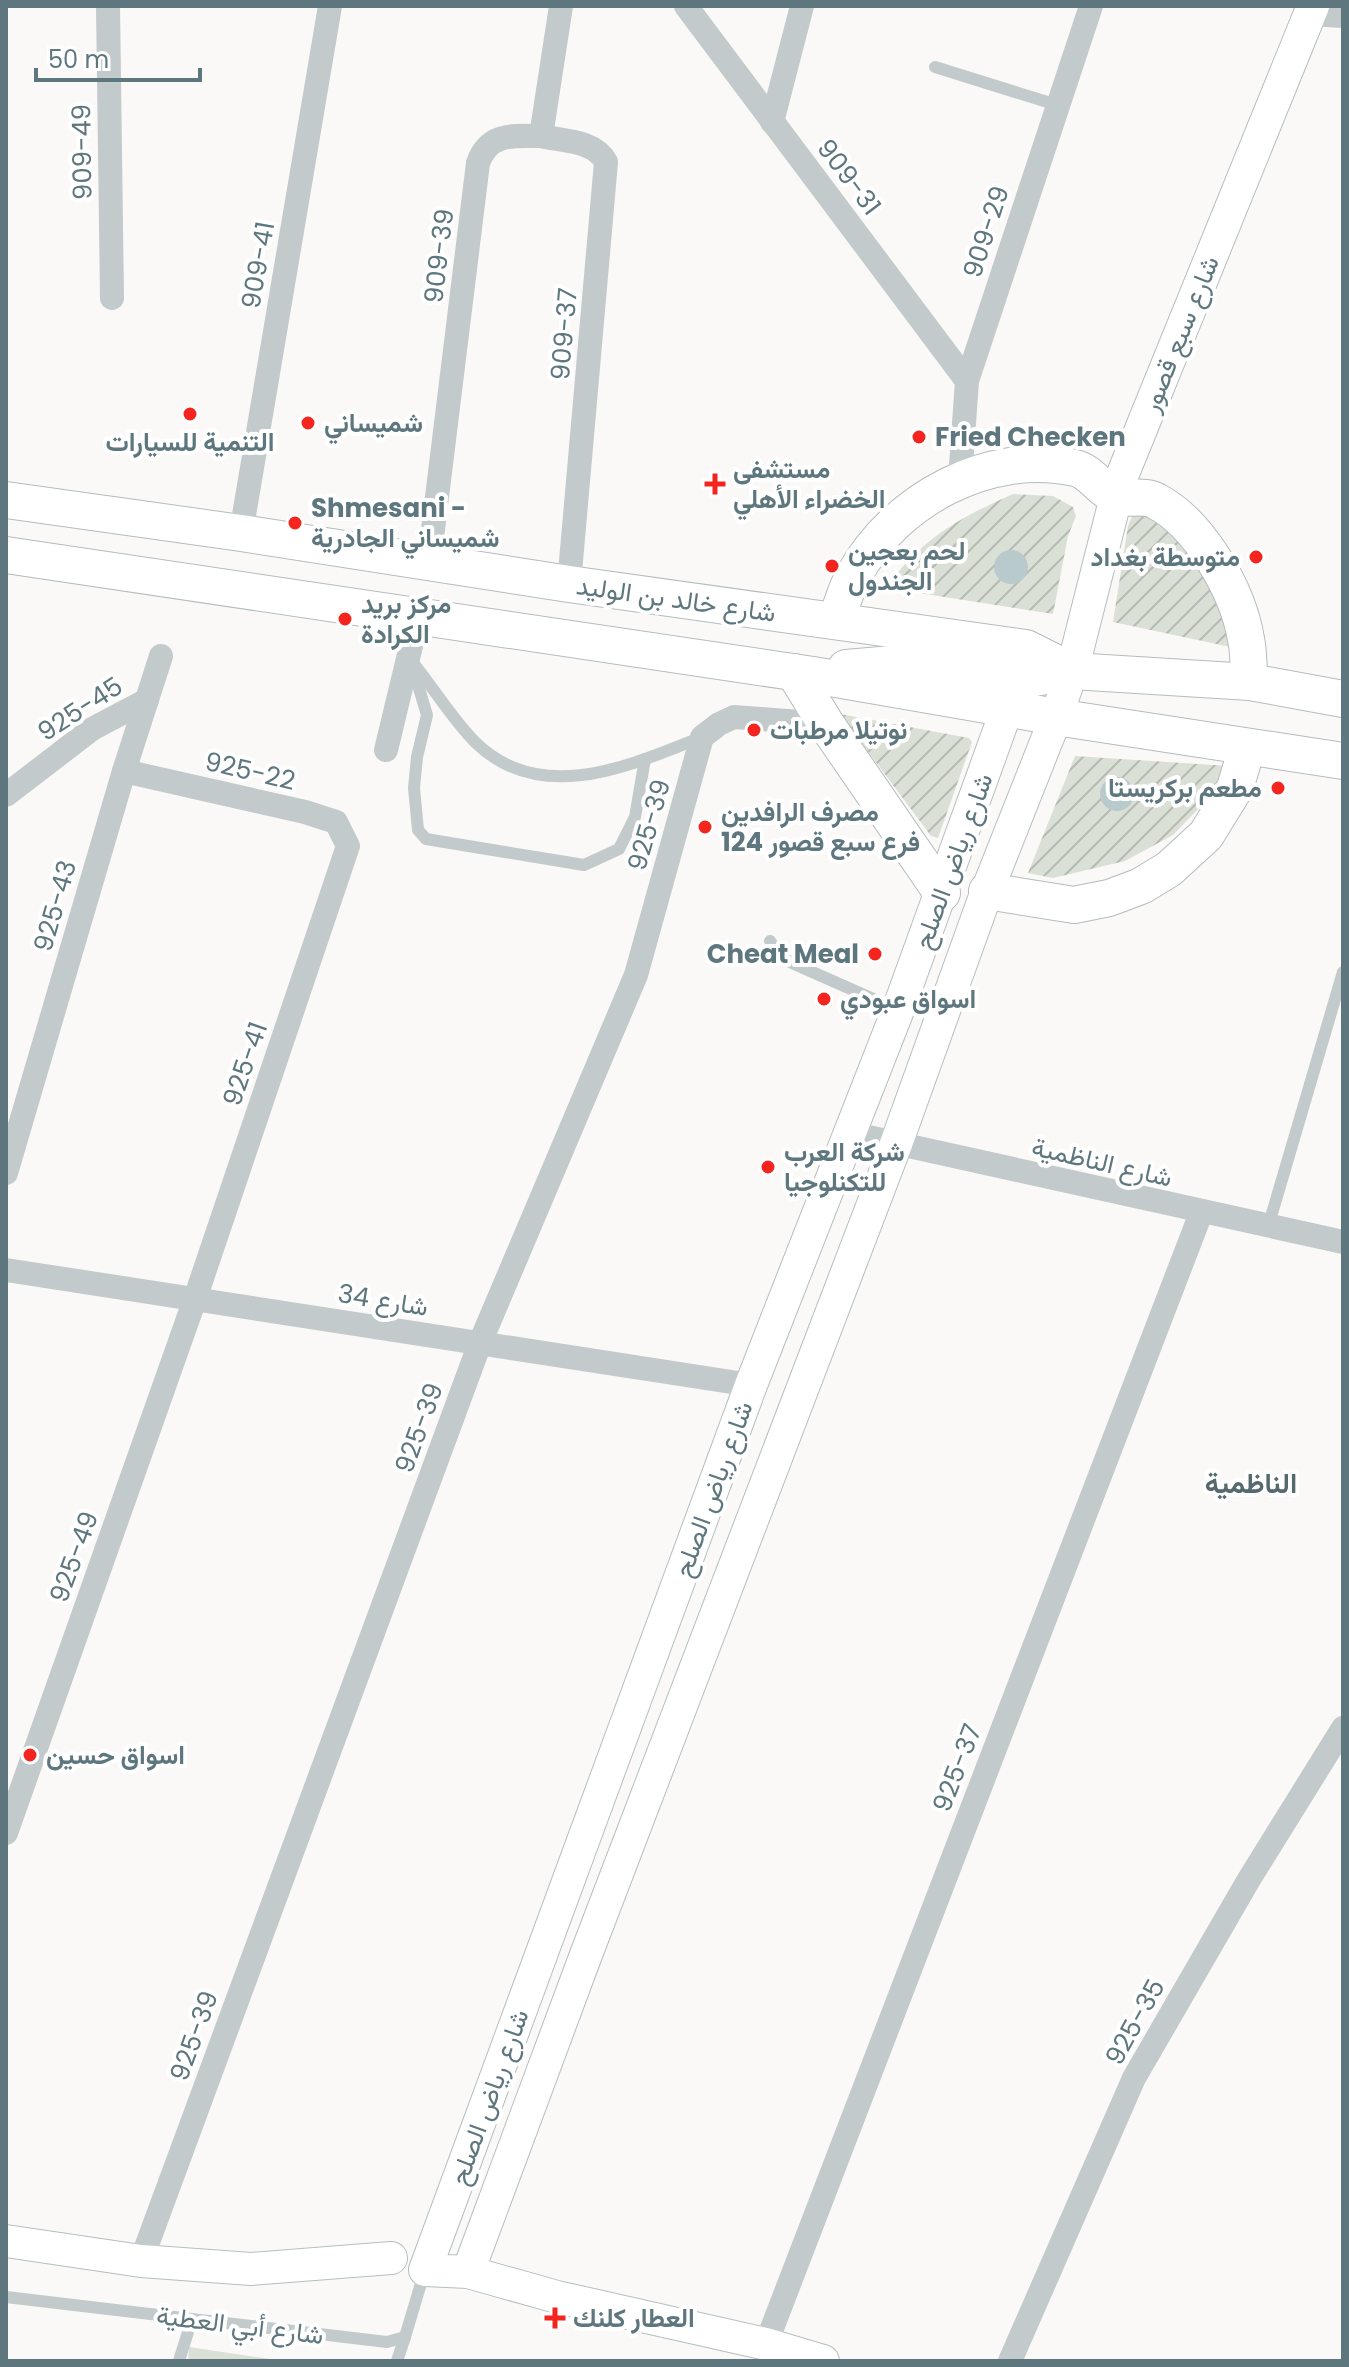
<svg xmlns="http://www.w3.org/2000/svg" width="1349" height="2367" font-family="Poppins,Vazirmatn,sans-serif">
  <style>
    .grass { fill: #dbe0d6 }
    .garden { fill: url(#garden-furrows) }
    .water { fill: #b8cacb }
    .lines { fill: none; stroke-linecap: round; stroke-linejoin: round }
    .secondary-casing { stroke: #b5bec1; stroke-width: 34 }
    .primary-casing { stroke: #b4bcbf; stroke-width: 38 }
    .lane { stroke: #c2cacc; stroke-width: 12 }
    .street { stroke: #c2cacc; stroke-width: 24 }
    .secondary { stroke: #fff; stroke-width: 32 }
    .primary { stroke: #fff; stroke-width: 36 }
    .poi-dot { fill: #f3251e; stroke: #fff; stroke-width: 3 }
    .labels { text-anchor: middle; stroke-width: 8; stroke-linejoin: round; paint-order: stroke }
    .street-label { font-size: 26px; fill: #5e777f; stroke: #fff }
    .poi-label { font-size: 26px; font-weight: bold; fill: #5e777f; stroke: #fff; text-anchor: start }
    .neighbourhood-label { font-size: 28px; font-weight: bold; fill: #55696f; stroke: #fff }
  </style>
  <defs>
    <pattern id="garden-furrows" width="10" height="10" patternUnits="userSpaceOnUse" patternTransform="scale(2)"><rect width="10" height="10" fill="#dbe0d6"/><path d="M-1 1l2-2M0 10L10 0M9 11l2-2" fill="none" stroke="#b5bab3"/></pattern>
  </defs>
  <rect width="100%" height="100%" fill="#faf9f7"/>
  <polygon class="grass" points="189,2347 277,2360 188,2361"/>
  <g class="garden">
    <path d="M1013 494 1053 496 1073 507 1076 516 1068 536 1053 614 887 588C918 540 963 516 1013 494Z"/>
    <path d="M1135 509C1195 535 1215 593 1240 649L1113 622 1128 526Z"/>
    <polygon points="840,714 969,738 972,742 938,838 931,836"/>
    <polygon points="1075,756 1229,766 1206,801 1173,835 1125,861 1053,878 1028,873"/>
  </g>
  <g class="water">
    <circle cx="1011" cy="567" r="17"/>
    <circle cx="1117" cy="794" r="17"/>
  </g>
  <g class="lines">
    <defs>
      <g id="secondary">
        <polyline points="6,2241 141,2261 251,2269 391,2258"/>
        <polyline points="468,2272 584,1960 896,1144 987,891 1056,717 1072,671 1120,481 1313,6"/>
        <polyline points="823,2361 766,2344 557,2297 468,2272 425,2270 751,1385 898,1010 1007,709"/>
      </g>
      <g id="primary">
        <polyline points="6,500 241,533 569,584 1026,648 1072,671 1250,682 1343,699"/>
        <polyline points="6,555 813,675 1056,717 1343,761"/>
        <path d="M836 620C842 605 846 588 854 575 895 500 989 449 1075 468 1090 471 1100 489 1114 495 1126 501 1144 494 1156 501 1200 524 1238 591 1246 639 1249 653 1248 668 1250 682"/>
        <path d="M846 668 893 664 1016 680C1035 680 1052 673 1072 671"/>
        <polyline points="794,672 826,724 942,893"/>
        <polyline points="987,891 1074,905 1109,898 1141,886 1169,869 1206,835 1235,788 1247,748"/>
      </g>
    </defs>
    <use href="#secondary" class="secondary-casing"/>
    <use href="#primary" class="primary-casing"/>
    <g class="lane">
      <polyline points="935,67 1057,105"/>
      <path d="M414 664C434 689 453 720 475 742 541 807 631 765 702 737"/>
      <polyline points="412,665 427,715 417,757 414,788 418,830 426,839 584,865 619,849 635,817 645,759"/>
      <polyline points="770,941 782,957 792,963 896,1009"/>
      <polyline points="1268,1227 1343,972"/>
      <polyline points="6,2297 387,2342 405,2337 425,2270"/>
      <polyline points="179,2361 192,2319"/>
      <polyline points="397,2361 405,2337"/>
    </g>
    <g class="street">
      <polyline points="108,6 112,298"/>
      <polyline points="686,6 967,381"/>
      <polyline points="1310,14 1343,16"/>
      <polyline points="772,122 802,6"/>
      <path d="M541 136C562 141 595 140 606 162L569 584"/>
      <polyline points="960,480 967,381 1091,6"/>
      <polyline points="241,533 330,6"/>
      <path d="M429 562 478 163C489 132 514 136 541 136L561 6"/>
      <polyline points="386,750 418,617"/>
      <polyline points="6,795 92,729 147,700"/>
      <polyline points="850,1133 1343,1242"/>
      <polyline points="6,1173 124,771 161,656"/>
      <polyline points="6,1270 751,1385"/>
      <polyline points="6,1833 195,1299 348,846 336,822 305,812 124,771"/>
      <polyline points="141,2261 480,1343 636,975 702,737 719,724 734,717 826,724"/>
      <polyline points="766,2344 1201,1213"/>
      <polyline points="1010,2361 1134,2078 1248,1881 1343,1728"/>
    </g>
    <use href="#secondary" class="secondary"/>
    <use href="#primary" class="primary"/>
  </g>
  <g class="poi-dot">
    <circle cx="190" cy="414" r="8"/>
    <circle cx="308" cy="423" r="8"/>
    <circle cx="919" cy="437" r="8"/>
    <path d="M711 472h8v8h8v8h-8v8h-8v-8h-8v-8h8z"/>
    <circle cx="295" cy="523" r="8"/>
    <circle cx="1256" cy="557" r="8"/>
    <circle cx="832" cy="566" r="8"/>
    <circle cx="345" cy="619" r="8"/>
    <circle cx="754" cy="730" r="8"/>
    <circle cx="1278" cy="788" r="8"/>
    <circle cx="705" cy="827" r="8"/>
    <circle cx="875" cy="954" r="8"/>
    <circle cx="824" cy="999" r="8"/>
    <circle cx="768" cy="1167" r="8"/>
    <circle cx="30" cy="1755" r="8"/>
    <path d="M551 2306h8v8h8v8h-8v8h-8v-8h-8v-8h8z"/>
  </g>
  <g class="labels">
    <g class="street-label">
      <text transform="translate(82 152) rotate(-91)" y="9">909-49</text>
      <text transform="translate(849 177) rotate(53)" y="9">909-31</text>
      <text transform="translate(986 232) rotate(-72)" y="9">909-29</text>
      <text transform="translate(439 256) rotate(-83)" y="9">909-39</text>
      <text transform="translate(258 265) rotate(-80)" y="9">909-41</text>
      <text transform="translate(564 334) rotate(-85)" y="9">909-37</text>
      <text transform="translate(1180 334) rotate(-68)" y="9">شارع سبع قصور</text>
      <text transform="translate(676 599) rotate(8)" y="9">شارع خالد بن الوليد</text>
      <text transform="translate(80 709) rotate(-33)" y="9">925-45</text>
      <text transform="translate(250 771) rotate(13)" y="9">925-22</text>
      <text transform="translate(649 825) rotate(-74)" y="9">925-39</text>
      <text transform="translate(953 861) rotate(-70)" y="9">شارع رياض الصلح</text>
      <text transform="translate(55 906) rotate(-74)" y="9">925-43</text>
      <text transform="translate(245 1064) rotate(-71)" y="9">925-41</text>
      <text transform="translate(1102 1162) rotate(13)" y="9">شارع الناظمية</text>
      <text transform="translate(383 1300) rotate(9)" y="9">شارع 34</text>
      <text transform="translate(419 1428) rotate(-70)" y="9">925-39</text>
      <text transform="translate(713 1489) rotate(-70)" y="9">شارع رياض الصلح</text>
      <text transform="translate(74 1557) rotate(-70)" y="9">925-49</text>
      <text transform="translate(957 1768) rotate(-69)" y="9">925-37</text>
      <text transform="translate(1135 2022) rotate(-61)" y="9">925-35</text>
      <text transform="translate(194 2036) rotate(-70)" y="9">925-39</text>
      <text transform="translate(489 2097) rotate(-70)" y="9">شارع رياض الصلح</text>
      <text transform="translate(240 2325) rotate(7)" y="9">شارع أبي العطية</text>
    </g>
    <g class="poi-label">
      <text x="324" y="432">شميساني</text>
      <text x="935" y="446">Fried Checken</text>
      <text x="190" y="451" text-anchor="middle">التنمية للسيارات</text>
      <text x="733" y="478">مستشفى<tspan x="733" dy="30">الخضراء الأهلي</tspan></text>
      <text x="311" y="517">Shmesani -<tspan x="311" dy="30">شميساني الجادرية</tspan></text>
      <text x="848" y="560">لحم بعجين<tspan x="848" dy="30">الجندول</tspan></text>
      <text x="1240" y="566" text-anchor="end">متوسطة بغداد</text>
      <text x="361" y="613">مركز بريد<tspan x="361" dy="30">الكرادة</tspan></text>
      <text x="770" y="739">نوتيلا مرطبات</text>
      <text x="1262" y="797" text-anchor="end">مطعم بركريستا</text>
      <text x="721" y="821">مصرف الرافدين<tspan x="721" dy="30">فرع سبع قصور 124</tspan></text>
      <text x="859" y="963" text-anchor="end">Cheat Meal</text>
      <text x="840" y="1008">اسواق عبودي</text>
      <text x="784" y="1161">شركة العرب<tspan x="784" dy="30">للتكنلوجيا</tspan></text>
      <text x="46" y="1764">اسواق حسين</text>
      <text x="573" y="2327">العطار كلنك</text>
    </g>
    <g class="neighbourhood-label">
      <text x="1251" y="1493">الناظمية</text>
    </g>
  </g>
  <rect width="1349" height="2367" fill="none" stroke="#5e777f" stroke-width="16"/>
  <path d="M36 68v12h164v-12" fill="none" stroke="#5e777f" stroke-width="4"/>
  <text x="48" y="68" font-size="24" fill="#5e777f" stroke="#ffffff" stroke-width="6" paint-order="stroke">50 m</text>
</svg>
